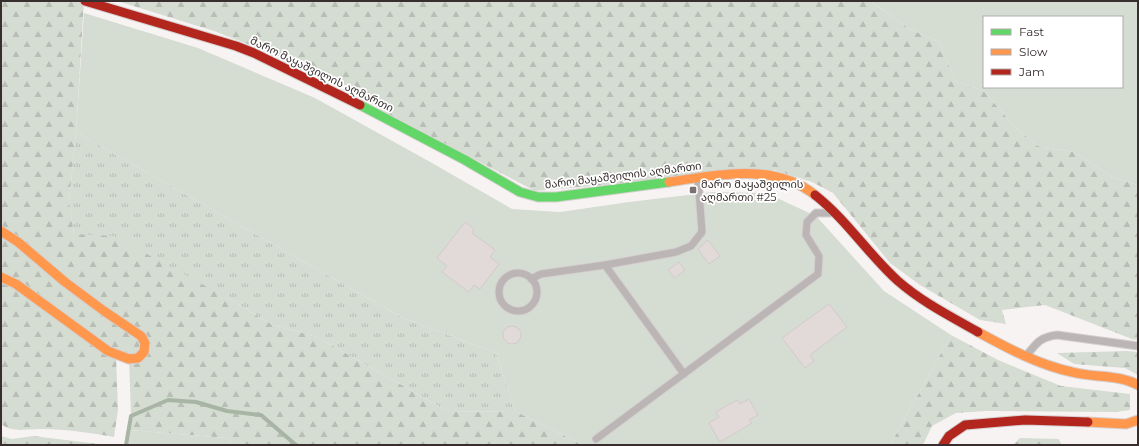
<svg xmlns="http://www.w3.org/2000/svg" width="1139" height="446" font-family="Montserrat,'Noto Sans Georgian',sans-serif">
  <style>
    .grass { fill: url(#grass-tufts) }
    .forest { fill: url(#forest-firs) }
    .park { fill: #d5dcd2; fill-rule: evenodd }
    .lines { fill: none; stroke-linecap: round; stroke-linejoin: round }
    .stream { stroke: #a8b5a5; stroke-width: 4 }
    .building { fill: #e2d9d9; stroke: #d2cbcb }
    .lane-casing { stroke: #d5d0d0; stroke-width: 9 }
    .fast-casing { stroke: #d5d0d0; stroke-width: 11 }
    .slow-casing { stroke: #d5d0d0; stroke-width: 11 }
    .jam-casing { stroke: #d5d0d0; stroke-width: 11 }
    .lane { stroke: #bbb5b5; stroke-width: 7 }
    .fast { stroke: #63d668; stroke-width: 9 }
    .slow { stroke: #ff974d; stroke-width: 9 }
    .jam { stroke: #b3261e; stroke-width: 9 }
    .poi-dot { fill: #7b7373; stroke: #fff; stroke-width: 1.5 }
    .labels { text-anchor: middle; stroke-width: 3.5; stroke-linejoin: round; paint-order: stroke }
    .street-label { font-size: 11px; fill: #382e2e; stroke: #fff }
    .poi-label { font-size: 11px; fill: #382e2e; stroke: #fff; text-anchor: start }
  </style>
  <defs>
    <pattern id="grass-tufts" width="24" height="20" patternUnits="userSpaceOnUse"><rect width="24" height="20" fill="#d5dcd2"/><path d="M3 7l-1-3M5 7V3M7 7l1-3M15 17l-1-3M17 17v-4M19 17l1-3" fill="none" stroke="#b8bdb5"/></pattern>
    <pattern id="forest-firs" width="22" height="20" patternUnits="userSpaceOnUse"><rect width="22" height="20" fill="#d5dcd2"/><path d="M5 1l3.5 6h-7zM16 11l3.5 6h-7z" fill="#b8bdb5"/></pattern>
  </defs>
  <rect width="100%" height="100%" fill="#f8f3f3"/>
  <polygon class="grass" points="76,132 401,317 496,353 515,411 449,412 317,337 273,325 229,299 74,234 69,202"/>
  <g class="forest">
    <polygon points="1,1 84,1 76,132 69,202 74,234 114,236 229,299 273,325 317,337 449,412 515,411 583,445 234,445 227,438 128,430 131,416 129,359 1,277"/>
    <polygon points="117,1 870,1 910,29 939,42 956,82 983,90 1015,127 1038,146 1074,152 1114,178 1138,185 1138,340 1132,339 1045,305 1002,310 1006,324 980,320 920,285 890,263 833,193 812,182 774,170 535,191 383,111 333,77 214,31"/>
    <path d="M1 280 116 356 118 410 114 437C91 433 65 429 43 429 28 428 14 434 1 424Z"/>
    <polygon points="951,335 998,360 1061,386 1130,394 1130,410 1116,412 986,411 956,413 932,426 923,445 890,445"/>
    <polygon points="1126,351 1138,352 1138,375 1125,368 1074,364 1057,353"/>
    <polygon points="1,436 12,439 33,436 107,445 1,445"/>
    <polygon points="1020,438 1059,439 1061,445 1013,445"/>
  </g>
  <g class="park">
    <path d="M870 1H1138V185L1114 178 1074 152 1038 146 1015 127 983 90 956 82 939 42 910 29ZM984 17H1122V87H984Z"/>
    <polygon points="84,13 198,48 315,98 432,163 512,209 560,212 629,202 713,192 766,193 816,216 884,291 951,335 890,445 583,445 515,411 496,353 401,317 76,132"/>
    <polygon points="128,430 227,438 234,445 126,444"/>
  </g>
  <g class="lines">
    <polyline class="stream" points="126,445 131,416 168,400 196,402 227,411 261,415 296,445"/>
  </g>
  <g class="building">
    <polygon points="465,222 474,229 472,233 495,250 490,257 499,264 480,289 474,285 469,292 442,272 447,266 437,258"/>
    <polygon points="708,240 720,256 709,264 698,249"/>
    <polygon points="679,262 685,270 675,278 668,270"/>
    <polygon points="829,304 847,327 810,355 814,361 805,368 782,338"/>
    <circle cx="512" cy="335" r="9"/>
    <polygon points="749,399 758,415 749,420 752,423 720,442 709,423 719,417 716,412 737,400 740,404"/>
  </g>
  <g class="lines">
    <defs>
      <g id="lane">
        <polyline points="605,265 684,374"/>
        <circle cx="518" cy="292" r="19"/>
        <polyline points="531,279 541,274 605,265 676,252 691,246 702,232 698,178"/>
        <path d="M1027 355C1037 342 1041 337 1057 335L1138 346"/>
        <polyline points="596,439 818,274 819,256 806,235 807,222 816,213 830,213"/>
      </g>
      <polyline id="fast" points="360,105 465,160 520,192 538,197 556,197 669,182"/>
      <g id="slow">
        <path d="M669 182C717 175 774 162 815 195"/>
        <polyline points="1,231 18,242 65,282 104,311 141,336 145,343 144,352 138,358 129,359 108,351 16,284 1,277"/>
        <path d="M978 332C1007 348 1039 365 1072 372 1093 378 1118 374 1138 385"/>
        <polyline points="1088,422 1126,424 1138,420"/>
      </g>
      <g id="jam">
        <polyline points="85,1 236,46 254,53 360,105"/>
        <path d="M815 195C847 220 868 254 898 281 922 302 950 316 978 332"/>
        <polyline points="943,445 949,436 965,425 1025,420 1088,422"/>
      </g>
    </defs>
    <use href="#lane" class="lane-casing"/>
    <use href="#fast" class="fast-casing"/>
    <use href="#slow" class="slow-casing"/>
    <use href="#jam" class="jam-casing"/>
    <use href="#lane" class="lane"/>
    <use href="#fast" class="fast"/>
    <use href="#slow" class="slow"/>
    <use href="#jam" class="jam"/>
  </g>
  <rect class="poi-dot" x="689" y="186" width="8" height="8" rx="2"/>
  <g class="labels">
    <g class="street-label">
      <text transform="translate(322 74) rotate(26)" y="4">მარო მაყაშვილის აღმართი</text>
      <text transform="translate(623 175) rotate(-7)" y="4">მარო მაყაშვილის აღმართი</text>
    </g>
    <g class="poi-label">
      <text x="701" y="188">მარო მაყაშვილის<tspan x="701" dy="13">აღმართი #25</tspan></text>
    </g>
  </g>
  <rect width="1139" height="446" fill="none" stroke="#382e2e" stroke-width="4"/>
  <rect x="983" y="16" width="140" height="72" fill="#ffffff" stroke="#afabab"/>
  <rect x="991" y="29" width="20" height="6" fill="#63d668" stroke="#afabab"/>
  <text x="1019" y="36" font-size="12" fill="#382e2e">Fast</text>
  <rect x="991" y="49" width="20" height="6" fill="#ff974d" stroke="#afabab"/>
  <text x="1019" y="56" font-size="12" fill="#382e2e">Slow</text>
  <rect x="991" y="69" width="20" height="6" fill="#b3261e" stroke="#afabab"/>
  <text x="1019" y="76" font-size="12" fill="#382e2e">Jam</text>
</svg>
